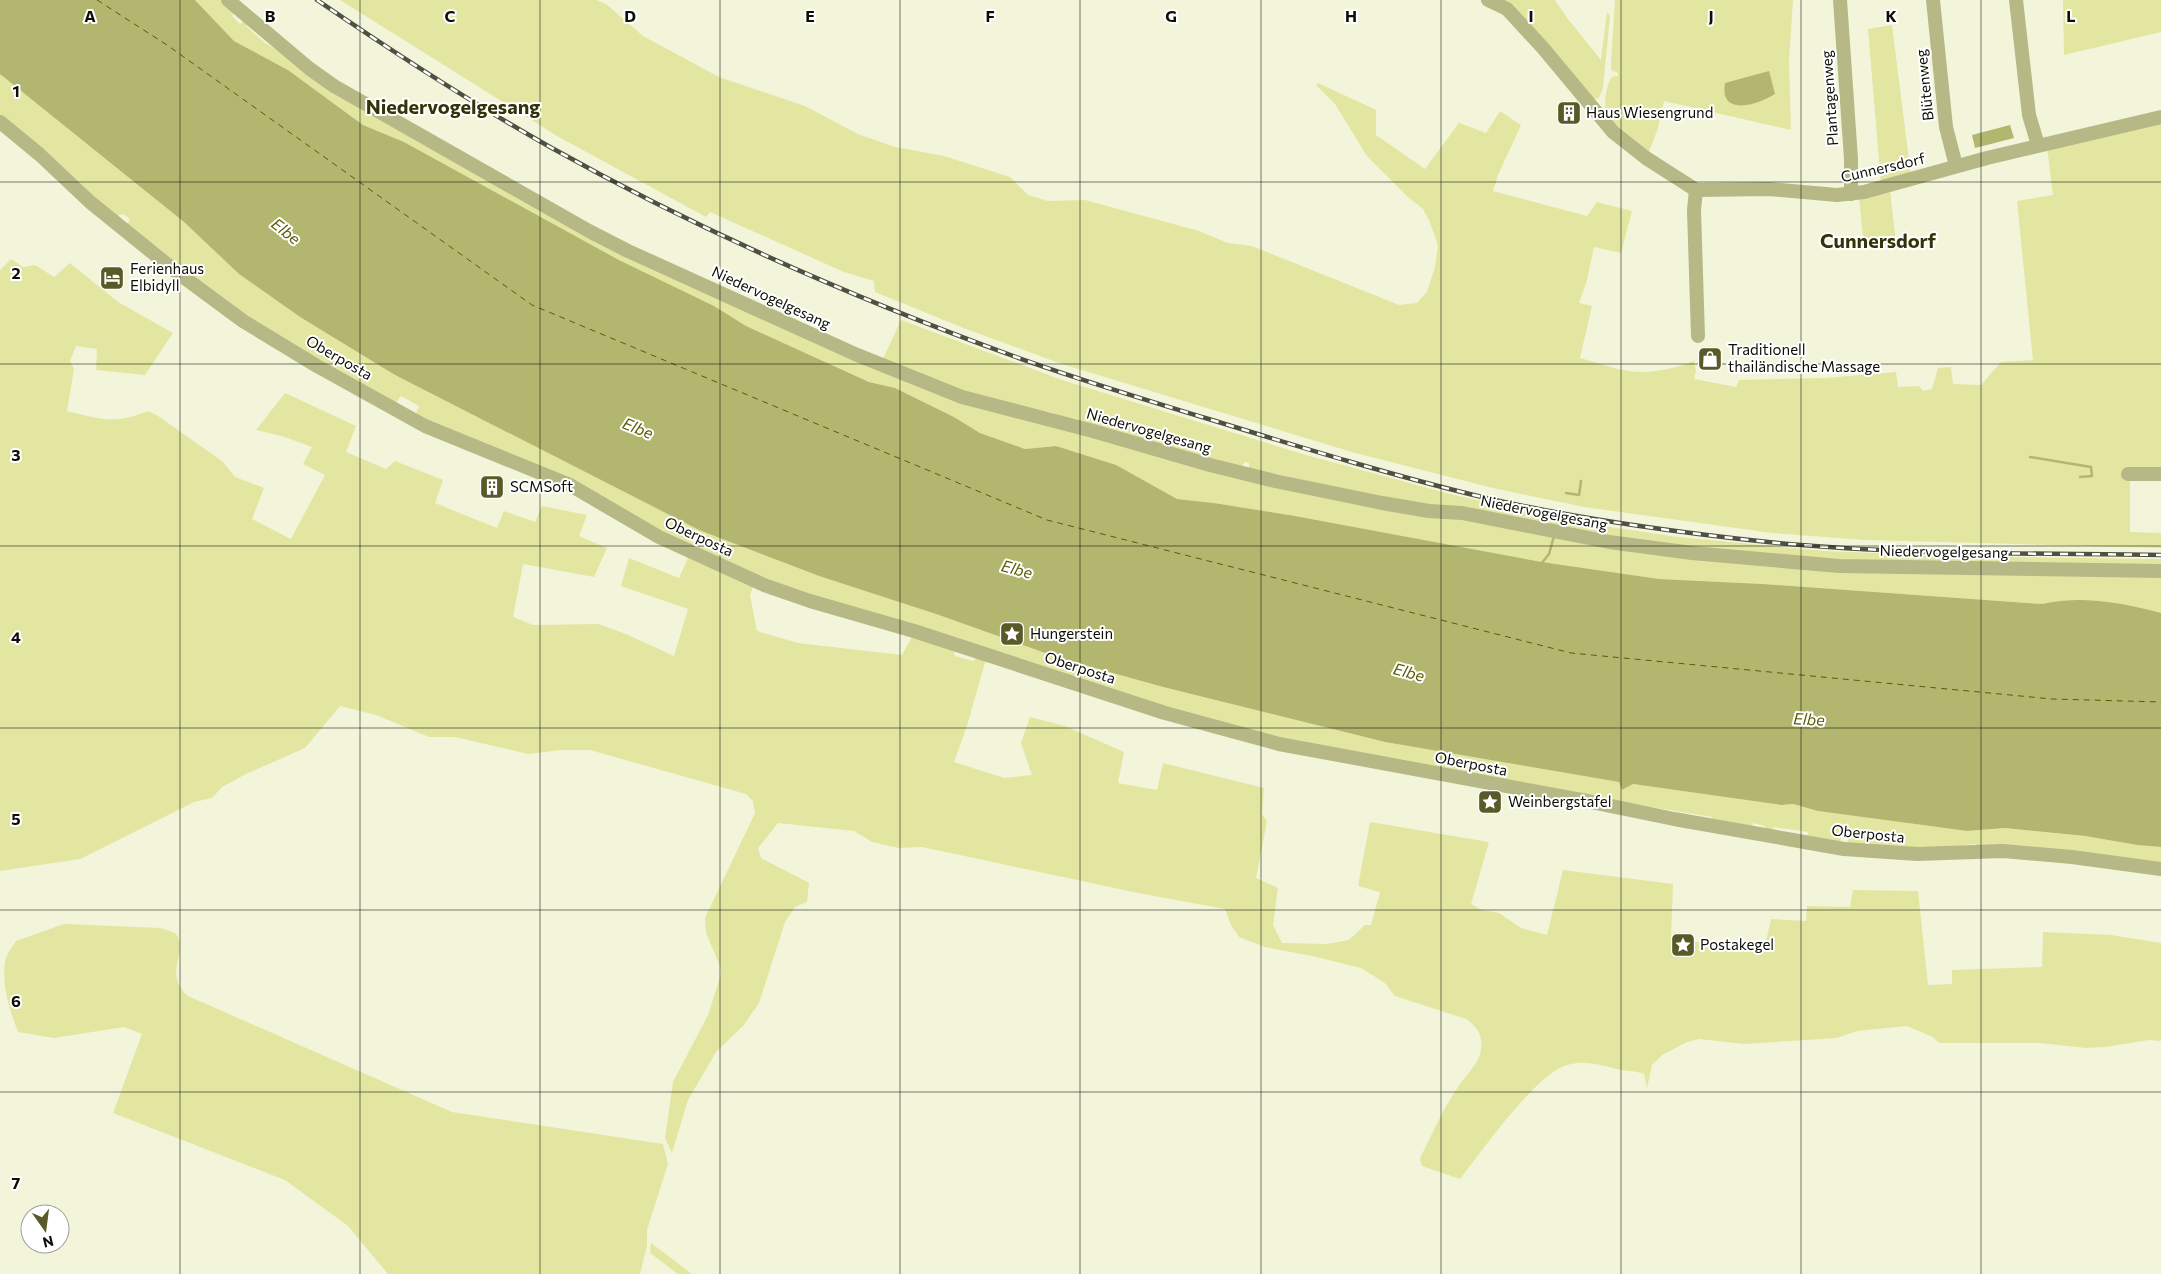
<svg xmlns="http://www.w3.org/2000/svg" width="2161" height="1274" font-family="Commissioner,sans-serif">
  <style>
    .green { fill: #e3e6a1 }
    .water { fill: #b3b66f }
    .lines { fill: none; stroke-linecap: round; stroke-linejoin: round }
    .stream { stroke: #b3b66f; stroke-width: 2.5 }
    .ferry { stroke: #5b5c04; stroke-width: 1; stroke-dasharray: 6 5; stroke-linecap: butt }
    .minor { stroke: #b6b885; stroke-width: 14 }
    .rail-casing { stroke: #4e5042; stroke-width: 4.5 }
    .rail { stroke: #fff; stroke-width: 2.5; stroke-dasharray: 8; stroke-linecap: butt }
    .grid { fill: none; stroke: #0d0e05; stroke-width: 1; stroke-opacity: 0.55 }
    .labels { text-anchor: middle; stroke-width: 4; stroke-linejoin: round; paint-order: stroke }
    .street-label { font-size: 15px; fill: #0d0e05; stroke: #fff }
    .poi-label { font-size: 15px; fill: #0d0e05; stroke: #fff; text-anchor: start }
    .water-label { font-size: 16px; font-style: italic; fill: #5b5c04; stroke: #fff }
    .district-label { font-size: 20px; font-weight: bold; fill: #333309; stroke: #fff }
    .grid-label { font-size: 16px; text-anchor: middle; font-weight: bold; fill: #0d0e05; stroke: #fff; stroke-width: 4; stroke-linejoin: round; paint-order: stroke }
  </style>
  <rect width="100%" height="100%" fill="#f3f5da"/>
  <g class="green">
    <path d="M195 0H224L235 10 232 16 240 24 246 20 250 22 246 26 264 42 539 206 936 390 1224 473 1693 556 2161 575V613C2123 603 2081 595 2042 604L1763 584 1659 579 1542 562 1295 516 1214 503 1177 499 1056 446 1025 449 980 433 954 417 895 388 869 382 746 326 714 306 619 260 404 142 363 125 288 70 234 41Z"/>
    <path d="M340 0H596L606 4 643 36 719 77 805 106 858 134 895 147 944 156 1010 177 1028 195 1048 201 1085 200 1199 231 1228 243 1252 246 1399 305 1417 303 1427 292 1435 267 1438 245 1429 220 1423 209 1408 197 1367 156 1335 104 1316 85 1318 83 1376 110V135L1425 169 1459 123 1486 133 1500 111 1521 125 1498 175 1493 191 1587 216 1597 202 1632 211 1621 253 1594 247 1587 280 1579 303 1592 306 1580 358C1596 362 1613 369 1629 371 1650 374 1674 369 1694 361L1696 371 1694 379 1736 387 1739 380 1825 378 1896 372 1898 387 1919 386 1923 391 1932 389 1938 368 1951 367 1953 384 1981 385 2001 362 2033 360 2017 201 2053 195 2047 147 2161 121V472L2130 473V532L2161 533V548L1864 540 1772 533 1584 507 1493 488 1355 453 1062 364 966 329 875 292 874 281 844 272 710 212 706 217 557 136Z"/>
    <polygon points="1496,0 1555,0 1568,19 1601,60 1607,12 1610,16 1603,88 1599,98 1593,100"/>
    <path d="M1615 0H1793L1789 60 1791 130 1664 101 1658 128 1648 155 1606 120C1605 107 1604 87 1612 77L1618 76V73L1611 70V63Z"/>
    <polygon points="2063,0 2161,0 2161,32 2064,55"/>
    <polygon points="1892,25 1911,176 1881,184 1868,29"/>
    <polygon points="0,74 184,222 239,274 300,317 395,375 699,530 819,576 939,615 1059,658 1163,687 1385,742 1619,782 1622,790 1633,784 1781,805 1793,804 1818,811 1967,831 2005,828 2085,836 2137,845 2161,847 2161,866 1978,848 1975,844 1964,845 1963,849 1847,846 1848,838 1841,836 1840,845 1807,839 1808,832 1773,827 1772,834 1764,832 1765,826 1753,823 1751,830 1711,824 1712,817 1651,807 1248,733 765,581 415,416 419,406 401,396 394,405 245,319 125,227 130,219 123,214 114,217 0,118"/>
    <polygon points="1890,190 1896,243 1864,248 1859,197"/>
    <path d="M11 259 23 267 35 265 54 277 70 263 118 302 173 333 145 375 96 370 97 349 76 346 70 361 74 369 67 411C102 419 113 425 148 411L158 416 222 461 235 477 264 488 252 519 291 539 325 475 303 464 312 447 282 436 256 430 285 393 356 426 346 452 386 469 395 461 443 480 435 503 497 528 504 511 535 522 542 506 587 515 579 536 607 548 594 577 523 564 513 617 533 625 598 624 626 634 674 656 688 609 621 586 629 558 679 578 690 553 754 584 750 595 757 631 798 643 902 655 914 633 951 646 955 656 973 661 980 655 986 659 967 726 954 762 1004 778 1032 775 1021 743 1030 717 1065 726 1124 752 1118 783 1157 790 1163 763 1264 788 1262 814 1267 821 1256 878 1278 888 1273 925 1282 943 1327 944 1349 940 1365 925H1371L1380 892 1358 886 1370 822 1489 842 1471 904 1482 910 1499 913 1521 928 1547 935 1563 870 1673 884 1671 938 1757 951 1765 945 1771 919 1806 921 1807 906 1850 907 1853 890 1918 891 1928 985 1952 984V970L2042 967 2043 932 2111 935 2161 943V1041L2149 1040 2105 1047 2086 1048 2040 1043H1939L1933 1037 1907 1026 1857 1031 1837 1038 1744 1044 1699 1039 1687 1042 1662 1055 1652 1065 1647 1088 1644 1074C1636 1071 1629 1071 1621 1070 1601 1065 1582 1058 1562 1067 1533 1079 1481 1152 1460 1179L1422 1166 1420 1158C1432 1135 1443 1108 1458 1087 1466 1074 1480 1064 1481 1048 1483 1034 1476 1026 1466 1019L1395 996 1385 983 1361 968 1312 956 1265 947 1239 937 1231 925 1225 909 1138 893 922 847 899 848 872 842 854 831 778 823 758 848 761 858 809 883 807 902 795 907 785 922 759 1003 743 1026 716 1052 688 1100 672 1153 665 1138 673 1082 708 1015 721 974 720 966 706 933 705 918 755 813 753 801 746 794 590 750H561L528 754 455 737H429L376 715 340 706 305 748 246 774 222 787 212 798 194 802 80 859 0 871V270Z"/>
    <path d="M901 320 1062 380 1306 455 1454 495 1583 523 1678 537 1825 551 1949 556 2161 559V569L1839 562 1692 550 1428 507 1249 468V463L1245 462 1241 467 1061 417C1049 409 1035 411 1021 408 973 398 928 378 882 361Z"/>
    <path d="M64 924 161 928 175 933C191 950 161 973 188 996L452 1112 663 1144 668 1164 647 1230V1246L640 1274H388L348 1226 285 1180 113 1113 142 1034 124 1027 54 1038 18 1032C10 1011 0 981 6 958 8 952 13 946 16 941Z"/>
    <polygon points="651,1243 692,1274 678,1274 650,1253"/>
  </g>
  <g class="water">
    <path d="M0 0H195L234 41 288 70 363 125 404 142 619 260 714 306 746 326 869 382 895 388 954 417 980 433 1025 449 1056 446 1116 465 1177 499 1214 503 1295 516 1542 562 1659 579 1763 584 2042 604C2081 595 2123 603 2161 613V847L2137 845 2085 836 2005 828 1967 831 1818 811 1793 804 1781 805 1633 784 1622 790 1619 782 1385 742 1163 687 1059 658 939 615 819 576 699 530 395 375 300 317 239 274 184 222 0 74Z"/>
    <path d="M1769 71 1775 94C1758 105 1719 117 1725 83Z"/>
    <polygon points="2010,125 2014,138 1975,148 1972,135"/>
  </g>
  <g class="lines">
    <g class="stream">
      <polyline points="2030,457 2091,467 2092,476 2080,477"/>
      <polyline points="1566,493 1579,495 1581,481"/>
      <polyline points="1541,564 1549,554 1554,536"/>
    </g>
    <polyline class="ferry" points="97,0 167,45 532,305 1047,520 1571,653 2052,699 2161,702"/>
    <g class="minor">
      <polyline points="228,0 310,69 334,86 589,231 628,251 855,354 962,397 1093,431 1210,465 1275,481 1382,503 1429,511 1462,513 1609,542 1692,553 1839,566 2161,571"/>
      <polyline points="1488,0 1507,9 1543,48 1613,132 1646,158 1696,190 1769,189 1837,195 1864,192 1987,158 2161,117"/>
      <polyline points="1840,0 1851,159 1851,194"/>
      <polyline points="1933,0 1946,127 1956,166"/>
      <polyline points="2016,0 2029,115 2038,145"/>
      <polyline points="0,122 39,154 90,202 174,270 243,321 317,366 425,426 570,485 659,537 764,585 810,601 914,631 1165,713 1279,744 1587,801 1674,819 1844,849 1917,854 2003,851 2072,857 2161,869"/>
      <polyline points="1696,190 1694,210 1698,336"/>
      <polyline points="2128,474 2161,474"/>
    </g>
    <defs>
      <path id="rail" d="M317 0C393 52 470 102 550 147 698 230 856 299 1016 357 1080 380 1146 400 1212 420 1303 448 1394 476 1486 498 1579 519 1674 532 1768 542 1898 555 2031 553 2161 555"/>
    </defs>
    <use href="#rail" class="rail-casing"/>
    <use href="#rail" class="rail"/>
  </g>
  <path class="grid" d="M180 0V1274M360 0V1274M540 0V1274M720 0V1274M900 0V1274M1080 0V1274M1261 0V1274M1441 0V1274M1621 0V1274M1801 0V1274M1981 0V1274M0 182H2161M0 364H2161M0 546H2161M0 728H2161M0 910H2161M0 1092H2161"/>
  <defs>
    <symbol id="building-square" viewBox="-11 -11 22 22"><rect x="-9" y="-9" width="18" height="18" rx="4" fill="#595a28" stroke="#fff"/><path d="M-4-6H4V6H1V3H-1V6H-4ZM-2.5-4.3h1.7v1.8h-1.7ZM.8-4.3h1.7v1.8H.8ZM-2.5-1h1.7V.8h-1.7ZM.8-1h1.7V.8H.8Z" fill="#fff"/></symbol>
    <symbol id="hotel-square" viewBox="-11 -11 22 22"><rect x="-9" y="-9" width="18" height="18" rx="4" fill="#595a28" stroke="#fff"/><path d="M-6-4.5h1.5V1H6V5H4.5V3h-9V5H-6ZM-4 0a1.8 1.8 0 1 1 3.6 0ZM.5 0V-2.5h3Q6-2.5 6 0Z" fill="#fff"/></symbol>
    <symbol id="shop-square" viewBox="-11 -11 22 22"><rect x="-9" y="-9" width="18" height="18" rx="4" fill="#595a28" stroke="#fff"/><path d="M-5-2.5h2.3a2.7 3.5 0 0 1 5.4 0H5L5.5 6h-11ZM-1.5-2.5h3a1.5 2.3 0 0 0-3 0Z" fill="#fff"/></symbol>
    <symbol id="sight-square" viewBox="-11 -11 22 22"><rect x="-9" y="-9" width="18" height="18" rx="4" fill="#595a28" stroke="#fff"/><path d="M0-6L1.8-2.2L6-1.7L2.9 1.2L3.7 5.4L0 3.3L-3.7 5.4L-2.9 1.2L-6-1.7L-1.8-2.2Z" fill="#fff"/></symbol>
  </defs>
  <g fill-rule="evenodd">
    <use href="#building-square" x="1555" y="99" width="28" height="28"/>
    <use href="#hotel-square" x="98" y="264" width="28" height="28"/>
    <use href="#shop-square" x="1696" y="345" width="28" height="28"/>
    <use href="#building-square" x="478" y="473" width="28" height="28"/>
    <use href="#sight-square" x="998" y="620" width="28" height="28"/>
    <use href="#sight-square" x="1476" y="788" width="28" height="28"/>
    <use href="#sight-square" x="1669" y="931" width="28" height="28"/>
  </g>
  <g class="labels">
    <g class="street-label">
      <text transform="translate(1925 85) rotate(-96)" y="5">Blütenweg</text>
      <text transform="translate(1830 98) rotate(-94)" y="5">Plantagenweg</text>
      <text transform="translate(1883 168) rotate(-13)" y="5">Cunnersdorf</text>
      <text transform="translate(771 298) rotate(25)" y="5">Niedervogelgesang</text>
      <text transform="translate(339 358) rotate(30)" y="5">Oberposta</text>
      <text transform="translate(1149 431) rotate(16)" y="5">Niedervogelgesang</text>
      <text transform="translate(1544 513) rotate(11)" y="5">Niedervogelgesang</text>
      <text transform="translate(699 537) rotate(25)" y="5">Oberposta</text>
      <text transform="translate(1944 552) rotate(1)" y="5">Niedervogelgesang</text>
      <text transform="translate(1080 668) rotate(18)" y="5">Oberposta</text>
      <text transform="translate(1471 764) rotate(11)" y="5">Oberposta</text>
      <text transform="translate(1868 834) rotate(6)" y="5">Oberposta</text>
    </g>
    <g class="poi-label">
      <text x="1586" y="118">Haus Wiesengrund</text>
      <text x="130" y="274">Ferienhaus<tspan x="130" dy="17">Elbidyll</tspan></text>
      <text x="1728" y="355">Traditionell<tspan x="1728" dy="17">thailändische Massage</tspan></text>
      <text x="510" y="492">SCMSoft</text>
      <text x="1030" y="639">Hungerstein</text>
      <text x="1508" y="807">Weinbergstafel</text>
      <text x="1700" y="950">Postakegel</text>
    </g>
    <g class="water-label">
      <text transform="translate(286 231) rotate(38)" y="6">Elbe</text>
      <text transform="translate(638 428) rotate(22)" y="6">Elbe</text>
      <text transform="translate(1017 569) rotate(15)" y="6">Elbe</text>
      <text transform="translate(1409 672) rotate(15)" y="6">Elbe</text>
      <text transform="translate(1809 719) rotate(3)" y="6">Elbe</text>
    </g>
    <g class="district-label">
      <text x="453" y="114">Niedervogelgesang</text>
      <text x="1878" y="248">Cunnersdorf</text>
    </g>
  </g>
  <g class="grid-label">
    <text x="90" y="22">A</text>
    <text x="270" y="22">B</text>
    <text x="450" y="22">C</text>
    <text x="630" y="22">D</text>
    <text x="810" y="22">E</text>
    <text x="990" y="22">F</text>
    <text x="1171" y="22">G</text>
    <text x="1351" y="22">H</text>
    <text x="1531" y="22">I</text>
    <text x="1711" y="22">J</text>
    <text x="1891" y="22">K</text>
    <text x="2071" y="22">L</text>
    <text x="16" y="97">1</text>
    <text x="16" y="279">2</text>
    <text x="16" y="461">3</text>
    <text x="16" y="643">4</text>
    <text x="16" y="825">5</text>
    <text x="16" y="1007">6</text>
    <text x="16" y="1189">7</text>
  </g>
  <g transform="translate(45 1229) rotate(166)"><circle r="24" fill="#ffffff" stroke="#9e9f9b"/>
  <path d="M0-4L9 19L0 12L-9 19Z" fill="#595a28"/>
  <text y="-8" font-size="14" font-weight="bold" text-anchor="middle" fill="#0d0e05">N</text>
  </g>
</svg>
